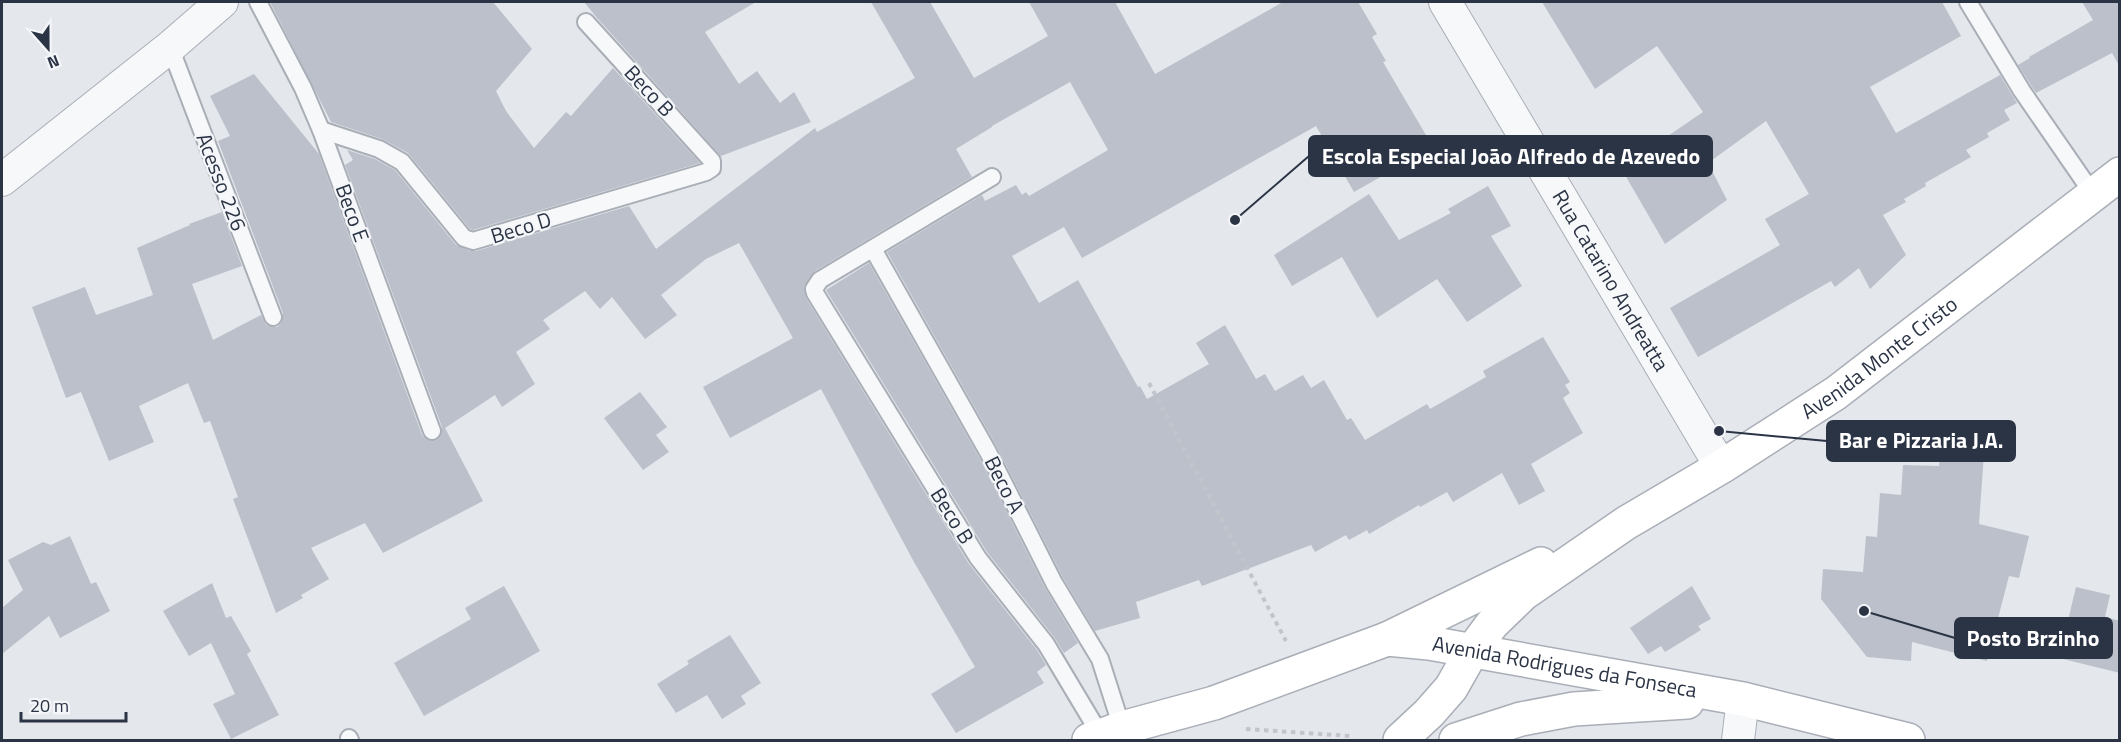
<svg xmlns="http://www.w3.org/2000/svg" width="2121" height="742" font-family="'Titillium Web',sans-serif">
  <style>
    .building { fill: #bbc0ca }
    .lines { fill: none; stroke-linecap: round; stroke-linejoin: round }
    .lane-casing { stroke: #a9aeb7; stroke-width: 20 }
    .street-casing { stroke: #a9aeb7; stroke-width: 34 }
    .secondary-casing { stroke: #a9aeb7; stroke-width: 36 }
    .path { stroke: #c2c5cb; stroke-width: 4; stroke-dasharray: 4.5 4.5; stroke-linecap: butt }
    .lane { stroke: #f7f8fa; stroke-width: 16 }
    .street { stroke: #f7f8fa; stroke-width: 32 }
    .secondary { stroke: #fff; stroke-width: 33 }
    .labels { text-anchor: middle; stroke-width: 4.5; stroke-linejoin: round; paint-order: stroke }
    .street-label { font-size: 21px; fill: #2b3445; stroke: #f4f6f9 }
    .leader { fill: none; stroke: #2b3445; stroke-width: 2 }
    .callout-dot { fill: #2b3445; stroke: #f4f6f9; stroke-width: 2 }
    .callout { fill: #2b3445; stroke: #2b3445; stroke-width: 2 }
    .callout-label { font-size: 22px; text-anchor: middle; font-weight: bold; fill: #fff }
  </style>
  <rect width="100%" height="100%" fill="#e4e7ec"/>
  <g class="building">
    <polygon points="270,2 493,2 532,49 496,91 506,111 534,148 566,112 571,116 613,68 700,163 473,230 470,229 408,153 382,139 331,122"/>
    <polygon points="584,2 756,2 705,32 739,84 757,71 780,103 794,92 811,122 721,156 598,19"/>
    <polygon points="871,2 930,2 974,78 1048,36 1029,2 1115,2 1155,74 1283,2 1358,2 1377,34 1372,37 1386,61 1383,62 1433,147 1354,192 1316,126 1082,258 1064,227 1012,256 1039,303 1078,280 1138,387 1140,386 1147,399 1209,364 1196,343 1225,325 1256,379 1265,374 1275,391 1303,375 1311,388 1324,380 1347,420 1351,418 1365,440 1427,404 1430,409 1486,377 1483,371 1543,337 1570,382 1565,385 1570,393 1563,398 1583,433 1531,464 1545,491 1519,505 1502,473 1453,502 1447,492 1420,507 1419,505 1369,534 1367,530 1349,540 1346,535 1315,552 1311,545 1202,586 1199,580 1136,602 1140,618 1095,631 1063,578 997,447 887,252 982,195 985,201 1016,185 1022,195 1026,192 1029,196 1108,150 1070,82 992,126 992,127 956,149 972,177 815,271 804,287 806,298 969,564 1037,650 1046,665 1037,672 1044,683 956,733 931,694 975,667 914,562 821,389 730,438 703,387 793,338 739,243 706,259 661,295 677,315 645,339 612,297 600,309 585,291 543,320 550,329 516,352 535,384 502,407 495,395 445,428 483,501 383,553 365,523 311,548 329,579 301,595 303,598 276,613 233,499 238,497 210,421 204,423 188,383 139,406 154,442 109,461 81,392 66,398 32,307 85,287 96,315 153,295 137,248 190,225 189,224 222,212 242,266 192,284 213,340 261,315 266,325 271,327 277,327 281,323 283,313 218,141 230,136 210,96 254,74 319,154 422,435 426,439 435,441 440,437 442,427 345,165 353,160 347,150 375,159 395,170 456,245 470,251 476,251 629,206 656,249 815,128 817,132 915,78"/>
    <polygon points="1542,2 1942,2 1961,36 1870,87 1896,133 2000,75 2017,103 2004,110 2010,120 1987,133 1989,137 1966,150 1971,157 1925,183 1926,186 1904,199 1906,202 1883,215 1906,255 1870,289 1859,268 1835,287 1831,281 1698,357 1670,308 1780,245 1765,219 1809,194 1766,121 1708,163 1727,200 1665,244 1621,168 1703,112 1657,46 1595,89"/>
    <polygon points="2082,2 2120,2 2120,67 2112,53 2036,93 2018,65 2030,58 2029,57 2093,20"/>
    <polygon points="1488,186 1511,226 1491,236 1522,286 1467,322 1437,279 1377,318 1342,257 1292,286 1274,255 1369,194 1399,240 1451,213 1448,209"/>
    <polygon points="869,263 979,457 1045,588 1078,643 1064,653 1054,637 987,552 826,290"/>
    <polygon points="640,392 667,427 656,435 669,452 643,470 604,418"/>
    <polygon points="1941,436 1985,439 1979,524 2029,536 2019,578 2009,576 1987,661 1912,642 1911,661 1867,657 1821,599 1823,569 1863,572 1866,536 1877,537 1880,493 1901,495 1903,465 1939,466"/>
    <polygon points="70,536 91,584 96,582 110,611 60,638 49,616 2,654 2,608 23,590 8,560 43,542 51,545"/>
    <polygon points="212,583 226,618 231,616 251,651 247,654 279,715 231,739 213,704 235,694 211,643 189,656 163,611"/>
    <polygon points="504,586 540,651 424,716 394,663 471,619 465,608"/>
    <polygon points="1692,586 1711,619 1698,626 1701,630 1665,652 1661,646 1648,654 1630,628"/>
    <polygon points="2076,587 2110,595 2105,617 2120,621 2120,673 2059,658"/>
    <polygon points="730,635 761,683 741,696 746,704 722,719 707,695 676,713 657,684 689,664 687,661"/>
  </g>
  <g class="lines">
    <defs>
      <g id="lane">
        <polyline points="258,2 303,88 321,130 432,431"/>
        <polyline points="1968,2 2022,91 2093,194"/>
        <polyline points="170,47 273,317"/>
        <polyline points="321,130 379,149 402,162 464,238 473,241 706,172 712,168 712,161 586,22"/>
        <polyline points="992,177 820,280 814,289 815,293 978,558 1046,644 1101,736"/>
        <polyline points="873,249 988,452 1054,583 1100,659 1122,728"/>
        <polyline points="349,738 350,740"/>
      </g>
      <g id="street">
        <path id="s1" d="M1445 2 1721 467"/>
        <polyline points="2,180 170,47 222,2"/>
        <polyline points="1738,740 1743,699"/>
      </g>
      <g id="secondary">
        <path id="s2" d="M1387 639 1429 643 1743 699 1908 740"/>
        <polyline points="1089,740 1122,728 1214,703 1387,639 1541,564"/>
        <path id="s3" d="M1400 740 1429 713 1451 688 1472 651 1492 624 1523 594 1626 523 1721 467 1836 393 2120 174"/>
        <polyline points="1456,740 1521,719 1574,709 1687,702"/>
      </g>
    </defs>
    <use href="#lane" class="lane-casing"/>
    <use href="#street" class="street-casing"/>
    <use href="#secondary" class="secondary-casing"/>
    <g class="path">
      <polyline points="1149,383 1286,641"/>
      <polyline points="1246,729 1350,736 1352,740"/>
    </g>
    <use href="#lane" class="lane"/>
    <use href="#street" class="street"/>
    <use href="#secondary" class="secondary"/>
  </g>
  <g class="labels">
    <g class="street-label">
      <text transform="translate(649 91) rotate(47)" y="7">Beco B</text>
      <text transform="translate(221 182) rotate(69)" y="7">Acesso 226</text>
      <text transform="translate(352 213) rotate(70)" y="7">Beco E</text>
      <text transform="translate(521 228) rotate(-17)" y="7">Beco D</text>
      <text dy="7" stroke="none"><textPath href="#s1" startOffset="324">Rua Catarino Andreatta</textPath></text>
      <text dy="7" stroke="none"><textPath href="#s3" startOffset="620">Avenida Monte Cristo</textPath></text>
      <text transform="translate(1004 485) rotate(63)" y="7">Beco A</text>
      <text transform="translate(952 516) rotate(58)" y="7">Beco B</text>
      <text dy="7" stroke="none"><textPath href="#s2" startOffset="180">Avenida Rodrigues da Fonseca</textPath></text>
    </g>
  </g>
  <path class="leader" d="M1235 220L1309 156M1719 431L1827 441M1864 611L1955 638"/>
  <g class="callout-dot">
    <circle cx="1235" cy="220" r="6"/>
    <circle cx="1719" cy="431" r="6"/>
    <circle cx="1864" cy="611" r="6"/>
  </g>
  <g class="callout">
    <rect x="1309" y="136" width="403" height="40" rx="6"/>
    <rect x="1827" y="421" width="188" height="40" rx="6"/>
    <rect x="1955" y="618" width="157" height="40" rx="6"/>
  </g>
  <g class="callout-label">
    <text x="1511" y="164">Escola Especial João Alfredo de Azevedo</text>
    <text x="1921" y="448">Bar e Pizzaria J.A.</text>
    <text x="2033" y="646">Posto Brzinho</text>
  </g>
  <rect width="2121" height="742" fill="none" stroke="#2b3445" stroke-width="6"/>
  <g transform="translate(48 48) rotate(159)" stroke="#f4f6f9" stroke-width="4.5" paint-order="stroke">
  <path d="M0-4.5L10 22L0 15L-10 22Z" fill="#2b3445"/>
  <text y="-9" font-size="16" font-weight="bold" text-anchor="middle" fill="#2b3445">N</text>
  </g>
  <path d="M21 712v9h105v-9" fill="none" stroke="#2b3445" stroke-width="3"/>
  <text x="30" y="712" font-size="18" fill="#2b3445" stroke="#f4f6f9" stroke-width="4.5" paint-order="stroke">20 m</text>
</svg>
